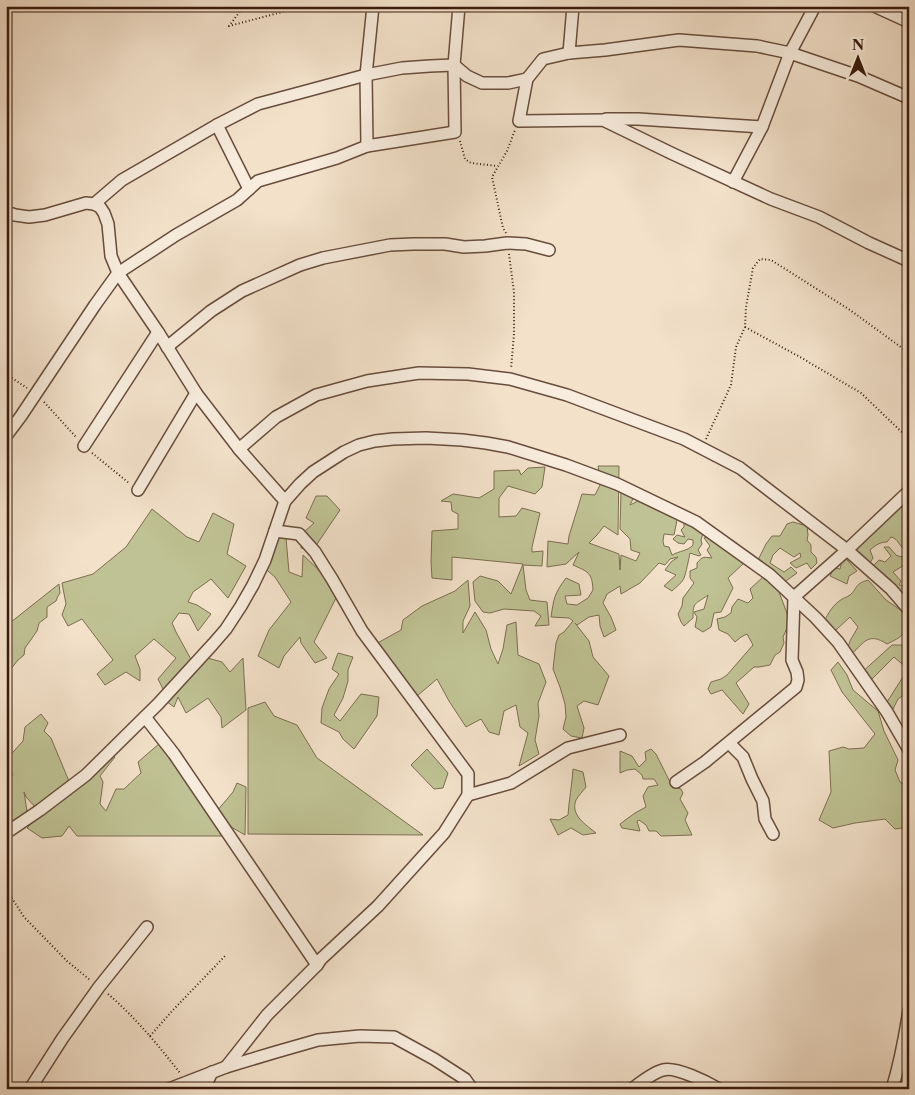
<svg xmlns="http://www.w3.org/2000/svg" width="915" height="1095" font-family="'Libre Caslon Text',serif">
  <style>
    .green { fill: #bfc294; stroke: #7c6e50 }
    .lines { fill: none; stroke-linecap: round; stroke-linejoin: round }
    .street-casing { stroke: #684c3c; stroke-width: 14 }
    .path { stroke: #391b0d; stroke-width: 2; stroke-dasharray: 1 2.5; stroke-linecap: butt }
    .street { stroke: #f7ecdd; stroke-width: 11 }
  </style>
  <rect width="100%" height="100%" fill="#f3e1ca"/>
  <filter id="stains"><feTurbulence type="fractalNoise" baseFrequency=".004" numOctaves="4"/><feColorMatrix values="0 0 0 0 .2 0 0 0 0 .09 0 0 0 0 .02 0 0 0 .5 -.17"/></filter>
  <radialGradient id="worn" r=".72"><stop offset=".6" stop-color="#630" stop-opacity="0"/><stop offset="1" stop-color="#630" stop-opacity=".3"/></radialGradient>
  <g class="green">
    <path d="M598 466H619L618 535 604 526 597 535 589 543 619 554 620 570 621 555 636 561 640 553 631 550 630 539 620 529 621 492 634 497 630 505 638 501 676 515 677 520 674 535 664 534 663 541 664 546 669 547 672 555C679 551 688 551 693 545V540L688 539 684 544 678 543 673 539 677 535 685 537 681 530 684 527V522L693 517 696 529 703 533 701 540 702 544 698 550 701 555 699 556 690 553C689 558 686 573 684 578 682 583 676 587 672 591L664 586 676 575 665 570 671 562 678 557 670 559 665 565 659 563 640 583 621 594 620 586 607 594 603 603 611 617 616 630 604 637 600 626 599 615 589 617 577 625 575 623 589 641 593 657 609 676 598 705 584 701 577 706 584 728 582 738 571 736 563 729 566 717 565 704 560 687 553 669 556 643 559 635 564 632 573 621 569 618 551 617C554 598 554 594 566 578L579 584 581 595 565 596 567 604 577 605 588 598 593 590C592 572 588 572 573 565L579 552 566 564 547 567 548 541 568 544 569 536 582 494 595 495 601 483Z"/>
    <polygon points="545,467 542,487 535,494 508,486 499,498 499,517 516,516 522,508 540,513 532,547 532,552 543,551 542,566 523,565 526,590 530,600 547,602 549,625 535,626 541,616 534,611 504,609 490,613 483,612 475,601 473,582 480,576 498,581 511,594 523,564 452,557 452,580 432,578 431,562 432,531 458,529 458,514 452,511 451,502 441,501 453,494 479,498 494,489 494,471 519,470 521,475 528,468"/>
    <polygon points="316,496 327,496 340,510 313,550 301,548 304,532 314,523 306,518"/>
    <path d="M909 502V562L893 572 901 581 899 585 905 586 906 593 909 595V602L871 568 879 560 885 562 891 556 884 547H889L896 555 901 557 908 553C906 551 903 549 901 546 897 542 898 539 891 537L887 542C880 542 876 545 870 550L873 558 866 569 854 552 859 539 887 516Z"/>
    <polygon points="152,509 187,537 199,542 213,513 234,524 227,554 246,566 228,598 211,579 193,592 188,602 197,605 211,614 198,631 189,614 179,613 172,623 176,632 193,663 204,657 222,662 230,672 243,658 246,710 222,728 221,717 208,698 186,713 178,697 174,707 166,701 166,695 158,679 176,658 154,639 135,656 140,669 140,681 126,672 105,685 97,674 113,660 82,619 68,626 62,615 66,604 62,583 93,574 126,547"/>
    <polygon points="793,522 807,526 808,535 807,540 811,545 811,552 816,557 817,563 811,569 807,563 796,568 790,563 801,557 800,553 794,557 780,548 773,555 770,563 784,572 791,567 797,573 783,583 756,564 766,544 772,536 780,536 787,524"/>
    <polygon points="282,532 286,538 289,572 302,577 303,555 324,575 336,598 314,642 327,658 315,663 301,643 300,637 284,656 279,668 258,656 269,630 291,602 275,577 262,566"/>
    <path d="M708 537 744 563 728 578 733 588 721 612 714 613 711 627 703 632 695 627 697 617 694 612 704 609 708 595C695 605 693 601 693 618L684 626 681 622 678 614 682 606 683 598 694 583 690 578V571L697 568V563C703 556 703 557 712 558L707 550 710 546 704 538Z"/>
    <polygon points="839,551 857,571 849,576 847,584 830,576 834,568 840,569 842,561"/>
    <polygon points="763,577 773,583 779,592 788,616 788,626 783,637 784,643 780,652 775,655 770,665 759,667 754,667 736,683 749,704 743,714 722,690 711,694 708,689 711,682 721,679 727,675 753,645 747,634 741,637 735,642 728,634 719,630 717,619 725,617 731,613 732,607 738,599 748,603 753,598 750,589"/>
    <polygon points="468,580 470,606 463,621 463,633 475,612 486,630 491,649 498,664 503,649 507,625 516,622 518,655 539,664 546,682 538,703 539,716 535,740 539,754 519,766 528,733 520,727 516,705 504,711 499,735 489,732 481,719 466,727 449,701 437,679 417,696 372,646 401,630 403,620 422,606 455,591"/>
    <path d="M868 580 886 600 909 616C907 634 902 637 887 644 869 632 864 642 852 654L847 650 850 641 858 627 850 617 836 630 824 622C828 613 833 605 842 599 844 598 847 597 850 595 858 588 854 584 868 580Z"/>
    <polygon points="59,584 60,593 58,596 56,601 47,607 47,617 39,623 37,631 25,648 24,655 18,660 6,675 6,626"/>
    <polygon points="909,636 909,691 898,699 893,709 887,712 887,702 908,669 894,657 871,680 860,674 892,645 905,645 907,637"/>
    <polygon points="338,653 353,657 348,670 348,681 343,698 334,715 340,721 361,694 379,697 377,716 354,749 343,739 339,732 321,723 322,708 329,689 339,674 332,669"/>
    <polygon points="838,662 847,675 853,690 878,711 884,731 898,760 895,770 900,782 909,788 909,827 895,829 885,819 855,823 833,828 819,820 831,792 829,751 843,747 849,749 864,748 875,734 842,692 831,670"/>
    <polygon points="265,702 274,716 297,725 317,758 423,835 248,834 248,708"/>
    <polygon points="41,714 48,723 44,731 51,738 71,786 37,809 26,797 24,792 28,818 6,828 6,811 11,807 6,799 6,780 13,775 6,760 23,741 25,727"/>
    <polygon points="160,743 224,836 77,836 69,826 62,836 42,838 27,828 107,750 115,757 100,776 103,782 100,804 106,811 116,789 124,789 141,773 138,762"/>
    <polygon points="427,749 448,773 443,788 434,789 411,765"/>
    <polygon points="651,749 656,754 672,786 681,789 683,793 680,799 688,813 685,820 692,835 661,836 656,831 649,831 646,825 639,820 637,821 640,831 622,828 620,824 635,813 646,807 643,796 648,787 658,785 654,779 643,779 642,775 635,769 627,770 620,773 620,751 632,756 639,767 646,760 645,752"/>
    <path d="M573 769 583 772 586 787C583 791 578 796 576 800 570 815 586 825 596 833L583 835 571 828 558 835 550 819 559 820 568 815C569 800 572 785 573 769Z"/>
    <polygon points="237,783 246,787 245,835 226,824 217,811 233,792"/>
  </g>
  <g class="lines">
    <defs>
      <g id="street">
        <polyline points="373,6 366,75 367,146 455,132 454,65 459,6"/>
        <polyline points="874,6 909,22"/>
        <polyline points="569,53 573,6"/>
        <polyline points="909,98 858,76 790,53 757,46 679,40 605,50 569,53 543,59 527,79 519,121 603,120 673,154 771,199 819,217 869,243 909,261"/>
        <polyline points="606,119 638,119 762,127 790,53 815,6"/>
        <polyline points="217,125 249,189"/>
        <polyline points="733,182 762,127"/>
        <polyline points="94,204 122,180 217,125 258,104 366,75 402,68 430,66 454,65 467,76 482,83 508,83 527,79"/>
        <polyline points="6,212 15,215 29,217 45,215 86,203 94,204 100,207 104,213 108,224 111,256 118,273 158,332 196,393 239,449 285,501"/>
        <polyline points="167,347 211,311 242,291 300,265 323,258 390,245 413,244 445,244 464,247 485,246 507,243 526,244 549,250"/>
        <polyline points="6,436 21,416 95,305 118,273 176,235 237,200 258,181 337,158 367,146"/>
        <polyline points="84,446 158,332"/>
        <polyline points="239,449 276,417 316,395 367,381 419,373 468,374 510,379 567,395 684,439 740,468 847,550 891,589 909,610"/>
        <polyline points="138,490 196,393"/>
        <polyline points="145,717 174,754 317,965"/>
        <polyline points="729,743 743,757 752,779 763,801 765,819 773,834"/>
        <polyline points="676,782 705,762 796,687 798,680 797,672 792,660 794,597 847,550 909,491"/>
        <polyline points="468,795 511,783 568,748 620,735"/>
        <polyline points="6,833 40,810 86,775 158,704 213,644 226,629 241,606 253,585 265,560 285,501 300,484 313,472 344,452 359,445 375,441 393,439 426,438 462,440 486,443 508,447 566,465 617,484 696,522 770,575 816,618 838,642 887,712 909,750"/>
        <polyline points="226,1067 267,1015 317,965 321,959 378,906 444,833 468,795 468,774 362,631 332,579 315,552 299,534 275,531"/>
        <polyline points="30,1089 62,1039 99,987 147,927"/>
        <polyline points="169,1089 226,1067 276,1052 318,1040 360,1036 394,1037 434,1059 465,1079 472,1089"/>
        <polyline points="204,1089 212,1072"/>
        <path d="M632 1089C641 1082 652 1073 663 1070 675 1066 707 1082 719 1089"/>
        <path d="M892 1089C900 1063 905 1036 909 1010"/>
      </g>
    </defs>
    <use href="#street" class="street-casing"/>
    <g class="path">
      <polyline points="244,6 229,26 305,6"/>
      <polyline points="460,141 465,159 471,163 497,166"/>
      <polyline points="506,233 503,228 492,177 507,151 515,130"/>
      <polyline points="509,254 514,292 514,334 511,369"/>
      <polyline points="745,327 800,357 861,393 909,439"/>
      <polyline points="6,374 27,388"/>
      <polyline points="44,402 76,437"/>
      <polyline points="706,439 731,385 736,347 745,327 746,307 753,268 760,259 771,260 850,310 909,353"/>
      <polyline points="92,453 129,483"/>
      <polyline points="6,889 24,917 67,961 90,980"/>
      <path d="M108 994C135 1017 158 1045 180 1073"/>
      <polyline points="150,1036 173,1010 225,956"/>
    </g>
    <use href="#street" class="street"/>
  </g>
  <rect width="915" height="1095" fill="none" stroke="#f3e1ca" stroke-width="25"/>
  <rect x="8" y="8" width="900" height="1080" fill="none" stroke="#391b0d" stroke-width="2.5"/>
  <rect x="12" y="12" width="890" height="1070" fill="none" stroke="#391b0d"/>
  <g transform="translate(858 58)" stroke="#f7ecdd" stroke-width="4" paint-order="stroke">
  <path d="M0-4L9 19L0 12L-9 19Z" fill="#391b0d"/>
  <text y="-8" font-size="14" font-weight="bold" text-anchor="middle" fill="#391b0d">N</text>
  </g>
  <rect width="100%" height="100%" filter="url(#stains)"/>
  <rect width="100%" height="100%" fill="url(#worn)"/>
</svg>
